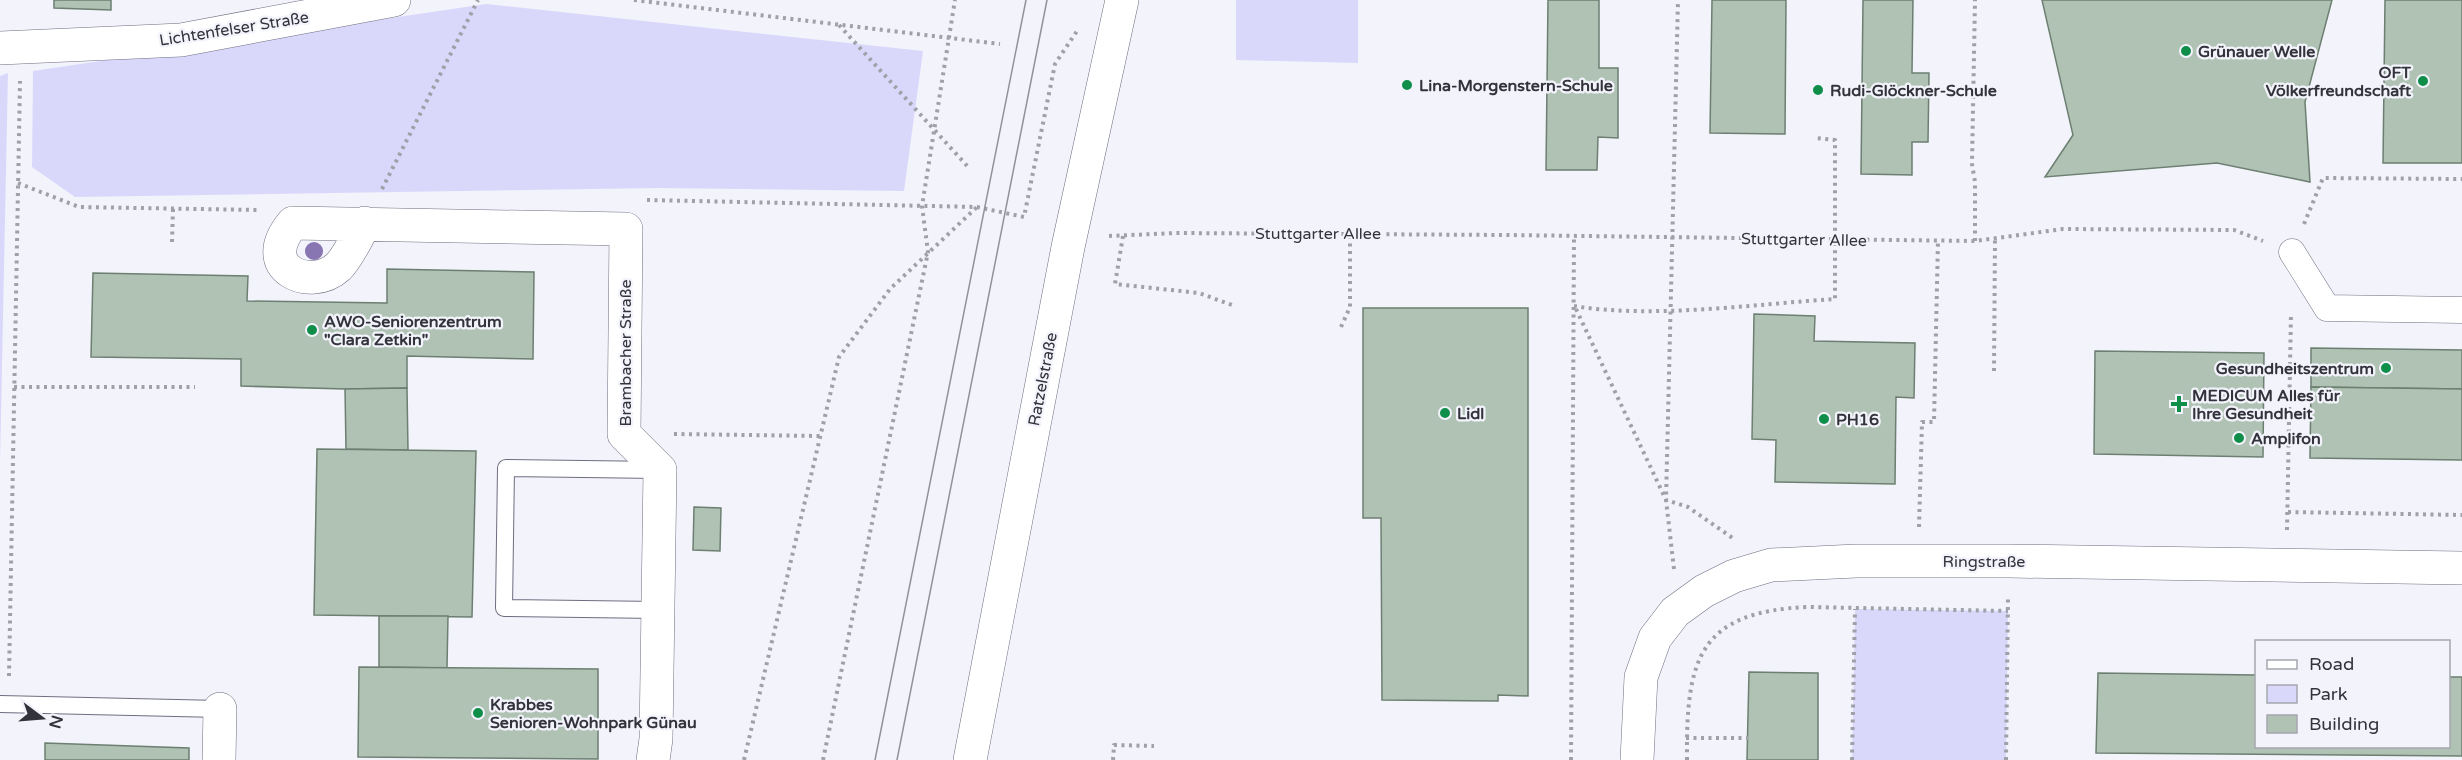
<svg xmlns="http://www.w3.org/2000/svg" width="2462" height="760" font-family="'Varela Round',sans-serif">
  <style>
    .green { fill: #d9d8fa }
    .building { fill: #afc2b3; stroke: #6d7f71; stroke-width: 1.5 }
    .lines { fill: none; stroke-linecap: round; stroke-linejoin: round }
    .service-casing { stroke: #6e6e81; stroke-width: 18 }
    .pedestrian-casing { stroke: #6e6e81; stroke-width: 27 }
    .minor-casing { stroke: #6e6e81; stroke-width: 34 }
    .secondary-casing { stroke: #6e6e81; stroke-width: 34 }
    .path { stroke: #a0a0a9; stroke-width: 4; stroke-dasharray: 3 4.5; stroke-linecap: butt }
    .service { stroke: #fff; stroke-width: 16 }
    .pedestrian { stroke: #fff; stroke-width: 26 }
    .minor { stroke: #fff; stroke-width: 33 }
    .secondary { stroke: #fff; stroke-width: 33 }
    .tram { stroke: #919199; stroke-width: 1.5 }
    .tree { fill: #8876b3 }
    .poi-dot { fill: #0f8e4a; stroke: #f3f3fc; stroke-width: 2 }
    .labels { text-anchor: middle; stroke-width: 4.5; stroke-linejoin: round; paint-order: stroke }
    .street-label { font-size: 16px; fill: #33333b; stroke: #f3f3fc }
    .poi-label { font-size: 16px; font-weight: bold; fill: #33333b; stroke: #f3f3fc; text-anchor: start }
  </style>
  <rect width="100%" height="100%" fill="#f3f3fc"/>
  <g class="green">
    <polygon points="1236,0 1358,0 1358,63 1236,60"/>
    <polygon points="486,4 923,51 904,191 659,188 75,197 32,167 33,71"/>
    <polygon points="8,73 0,463 0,76"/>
    <polygon points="1855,609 2008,611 2006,760 1852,760"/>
  </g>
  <g class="building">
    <polygon points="54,0 111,0 111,10 54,8"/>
    <polygon points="1548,0 1599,0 1599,68 1618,68 1618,138 1598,137 1597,170 1546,170"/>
    <polygon points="1712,0 1786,0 1785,134 1710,133"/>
    <polygon points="1863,0 1913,0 1912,73 1929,73 1928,142 1912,142 1912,175 1861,174"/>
    <polygon points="2042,0 2332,0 2305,102 2310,182 2217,163 2045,177 2073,135"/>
    <polygon points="2385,0 2462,0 2462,163 2383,163"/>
    <polygon points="387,269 534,272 533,359 407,356 407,388 345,389 241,386 241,359 91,357 93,273 248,276 247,301 387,303"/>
    <polygon points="1363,308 1528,308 1528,696 1498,695 1498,701 1382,700 1381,518 1363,518"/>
    <polygon points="1754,314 1815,316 1814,341 1915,343 1914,398 1896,397 1895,484 1775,482 1776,440 1752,439"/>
    <polygon points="2311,348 2462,350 2462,389 2311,387"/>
    <polygon points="2095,351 2264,353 2263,457 2094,454"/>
    <polygon points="2311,387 2462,389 2462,460 2310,458"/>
    <polygon points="407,388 408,450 346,449 345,389"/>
    <polygon points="317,449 476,451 472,617 314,615"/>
    <polygon points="694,507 721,508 720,551 693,550"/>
    <polygon points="379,616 448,616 447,668 379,667"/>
    <polygon points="359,667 598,669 598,759 358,757"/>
    <polygon points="1749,672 1818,673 1818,760 1747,760"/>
    <polygon points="2098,673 2256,675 2256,746 2448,746 2448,677 2462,677 2462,756 2096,753"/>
    <polygon points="45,743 189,748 189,760 45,760"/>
  </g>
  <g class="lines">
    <defs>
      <g id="service">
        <polyline points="658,610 504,608 506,468 659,470"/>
        <polyline points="0,704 220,709"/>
      </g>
      <polyline id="pedestrian" points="2292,252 2327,308 2462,310"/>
      <g id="minor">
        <polyline points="0,48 181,40 394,0"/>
        <path d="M365 223C357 237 349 256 338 267 311 292 254 269 293 223 404 224 515 226 626 229L624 434 660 470 656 739 653 760"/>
        <polyline points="219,760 220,709"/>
        <polyline points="1637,760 1641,677 1655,638 1675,612 1704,591 1734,576 1771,565 1856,561 2009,561 2462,568"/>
      </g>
      <polyline id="secondary" points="970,760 1068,247 1122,0"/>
    </defs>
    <use href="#service" class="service-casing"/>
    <use href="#pedestrian" class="pedestrian-casing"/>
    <use href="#minor" class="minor-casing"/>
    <use href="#secondary" class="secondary-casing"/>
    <g class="path">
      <polyline points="634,0 1000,44"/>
      <polyline points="839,25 969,168"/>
      <polyline points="18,183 79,207 260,210"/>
      <polyline points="382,189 478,0"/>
      <polyline points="647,200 977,207 1024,217 1055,64 1077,31"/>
      <polyline points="2304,224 2323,178 2462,179"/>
      <polyline points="1109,236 1176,233 1506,235 1975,241 2063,229 2234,230 2263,241"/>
      <polyline points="1123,236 1115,284 1199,293 1232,305"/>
      <polyline points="1975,241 1975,182 1972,164 1975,0"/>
      <polyline points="172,242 173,209"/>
      <path d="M1574 306C1653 319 1755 304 1835 299V140L1816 138"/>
      <polyline points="1576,309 1666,500 1688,507 1734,539"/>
      <polyline points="1341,327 1350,307 1350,234"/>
      <polyline points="1994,371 1995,239"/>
      <polyline points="14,387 195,387"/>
      <polyline points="674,434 820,436"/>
      <polyline points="2288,512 2462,515"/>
      <polyline points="1919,527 1922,422 1934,422 1938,240"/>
      <polyline points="2287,530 2291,313"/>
      <polyline points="1674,569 1666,500 1678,0"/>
      <polyline points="9,676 20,81"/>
      <polyline points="1686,738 1748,738"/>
      <polyline points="744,760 839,357 890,289 977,207"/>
      <polyline points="823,760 928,252 922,206 955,0"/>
      <polyline points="1113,760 1114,745 1154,746"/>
      <polyline points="1571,760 1574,236"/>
      <path d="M1687 760C1686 660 1698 611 1809 607L2008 611"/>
      <polyline points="1852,760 1855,609"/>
      <polyline points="2006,760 2008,596"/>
    </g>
    <use href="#service" class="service"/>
    <use href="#pedestrian" class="pedestrian"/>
    <use href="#minor" class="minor"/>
    <use href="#secondary" class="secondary"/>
    <g class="tram">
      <polyline points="875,760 1026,0"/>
      <polyline points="897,760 1047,0"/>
    </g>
  </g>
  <circle class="tree" cx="314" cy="251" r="9"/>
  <g class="poi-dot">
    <circle cx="2186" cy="51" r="6"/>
    <circle cx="2423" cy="81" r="6"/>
    <circle cx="1407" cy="85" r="6"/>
    <circle cx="1818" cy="90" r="6"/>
    <circle cx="312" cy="330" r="6"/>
    <circle cx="2386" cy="368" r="6"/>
    <path d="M2176 395h6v6h6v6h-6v6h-6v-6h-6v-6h6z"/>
    <circle cx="1445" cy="413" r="6"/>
    <circle cx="1824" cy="419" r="6"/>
    <circle cx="2239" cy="438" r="6"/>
    <circle cx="478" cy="713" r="6"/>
  </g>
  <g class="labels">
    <g class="street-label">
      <text transform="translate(234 28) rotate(-9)" y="6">Lichtenfelser Straße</text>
      <text x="1318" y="239">Stuttgarter Allee</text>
      <text transform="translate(1804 239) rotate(1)" y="6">Stuttgarter Allee</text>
      <text transform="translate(625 353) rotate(-90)" y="6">Brambacher Straße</text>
      <text transform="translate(1042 379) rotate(-79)" y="6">Ratzelstraße</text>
      <text x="1984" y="567">Ringstraße</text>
    </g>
    <g class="poi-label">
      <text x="2198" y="57">Grünauer Welle</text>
      <text x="2411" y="78" text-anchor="end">OFT<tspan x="2411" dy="18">Völkerfreundschaft</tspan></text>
      <text x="1419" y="91">Lina-Morgenstern-Schule</text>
      <text x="1830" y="96">Rudi-Glöckner-Schule</text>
      <text x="324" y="327">AWO-Seniorenzentrum<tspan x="324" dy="18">"Clara Zetkin"</tspan></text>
      <text x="2374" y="374" text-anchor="end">Gesundheitszentrum</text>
      <text x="2192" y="401">MEDICUM Alles für<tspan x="2192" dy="18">Ihre Gesundheit</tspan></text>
      <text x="1457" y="419">Lidl</text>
      <text x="1836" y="425">PH16</text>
      <text x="2251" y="444">Amplifon</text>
      <text x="490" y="710">Krabbes<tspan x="490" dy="18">Senioren-Wohnpark Günau</tspan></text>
    </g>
  </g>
  <rect x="2255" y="640" width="195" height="108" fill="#f3f3fc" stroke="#a6a6af" stroke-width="1.5"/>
  <rect x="2267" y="660" width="30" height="9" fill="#ffffff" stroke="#a6a6af" stroke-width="1.5"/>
  <text x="2309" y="670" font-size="18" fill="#33333b">Road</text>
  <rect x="2267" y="685" width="30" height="18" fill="#d9d8fa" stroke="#a6a6af" stroke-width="1.5"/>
  <text x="2309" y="700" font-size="18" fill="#33333b">Park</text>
  <rect x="2267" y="715" width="30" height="18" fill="#afc2b3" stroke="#a6a6af" stroke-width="1.5"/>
  <text x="2309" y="730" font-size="18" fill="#33333b">Building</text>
  <g transform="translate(42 718) rotate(106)" stroke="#f3f3fc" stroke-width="4.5" paint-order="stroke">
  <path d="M0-4.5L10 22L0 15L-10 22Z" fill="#33333b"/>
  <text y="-9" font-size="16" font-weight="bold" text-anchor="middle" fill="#33333b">N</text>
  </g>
</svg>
